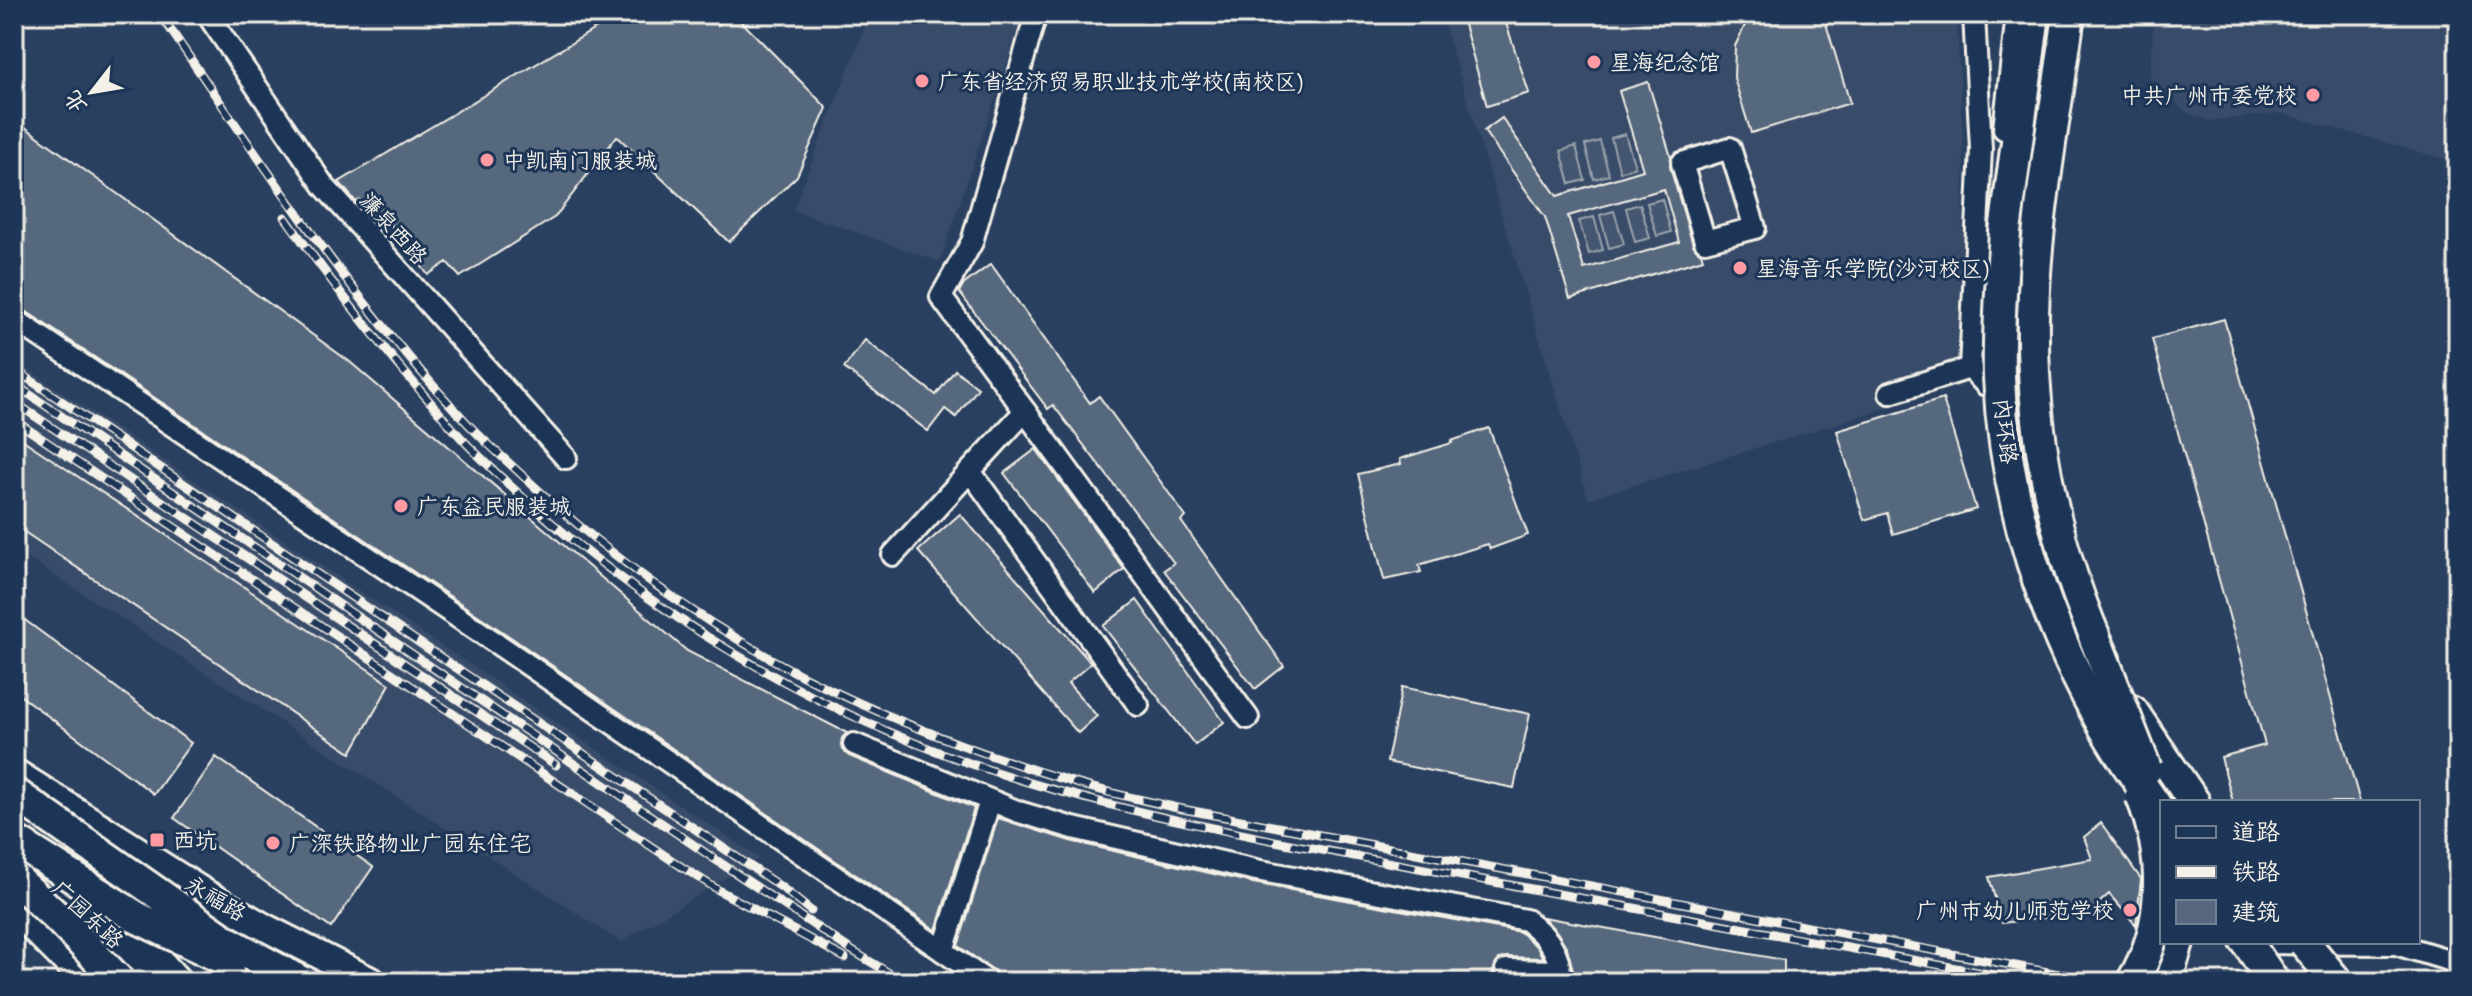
<svg xmlns="http://www.w3.org/2000/svg" width="2472" height="996" font-family="Delius,'LXGW WenKai TC',sans-serif">
  <style>
    .built { fill: #374c69 }
    .green { fill: #445771; stroke: #9ca4ac; stroke-width: 2 }
    .building { fill: #56677d; stroke: #f4f1e8; stroke-width: 2; fill-rule: evenodd }
    .lines { fill: none; stroke-linecap: round; stroke-linejoin: round }
    .minor-casing { stroke: #f4f1e8; stroke-width: 26 }
    .major-casing { stroke: #f4f1e8; stroke-width: 32 }
    .highway-casing { stroke: #f4f1e8; stroke-width: 36 }
    .minor { stroke: #1d3557; stroke-width: 20 }
    .major { stroke: #1d3557; stroke-width: 26 }
    .highway { stroke: #1d3557; stroke-width: 30 }
    .rail-casing { stroke: #f4f1e8; stroke-width: 9 }
    .rail { stroke: #1d3557; stroke-width: 6; stroke-dasharray: 18; stroke-linecap: butt }
    .highway-bridge-casing { stroke: #f4f1e8; stroke-width: 36; stroke-linecap: butt }
    .highway-bridge { stroke: #1d3557; stroke-width: 30 }
    .poi-dot { fill: #ff9aa2; stroke: #1d3557; stroke-width: 3 }
    .labels { text-anchor: middle; stroke-width: 6; stroke-linejoin: round; paint-order: stroke }
    .poi-label { font-size: 22px; fill: #f4f1e8; stroke: #1d3557; text-anchor: start }
    .street-label { font-size: 22px; fill: #f4f1e8; stroke: #1d3557 }
  </style>
  <rect width="100%" height="100%" fill="#2a4060"/>
  <filter id="ink" filterUnits="userSpaceOnUse"><feTurbulence type="fractalNoise" baseFrequency=".0125" numOctaves="2"/><feDisplacementMap in="SourceGraphic" scale="16" xChannelSelector="R" yChannelSelector="G"/><feConvolveMatrix kernelMatrix="1 2 1 2 8 2 1 2 1" color-interpolation-filters="sRGB"/></filter>
  <g filter="url(#ink)">
    <g class="built">
      <polygon points="870,14 1023,14 940,262 793,210"/>
      <polygon points="1441,14 1954,14 1957,21 1964,166 1960,386 1588,499"/>
      <polygon points="2160,14 2458,14 2458,163 2280,113 2209,121 2186,112 2150,78 2153,27"/>
      <polygon points="14,360 759,858 621,942 14,549"/>
    </g>
    <g class="green">
      <polygon points="1625,134 1635,167 1620,172 1611,138"/>
      <polygon points="1600,141 1609,175 1594,179 1585,145"/>
      <polygon points="1576,146 1585,180 1570,184 1561,151"/>
      <polygon points="1662,199 1671,232 1657,236 1647,203"/>
      <polygon points="1640,204 1650,238 1635,242 1626,208"/>
      <polygon points="1614,211 1624,244 1609,248 1600,215"/>
      <polygon points="1594,217 1603,250 1589,254 1579,221"/>
    </g>
    <g class="building">
      <polygon points="620,14 709,14 718,25 730,14 734,14 827,108 797,176 729,242 617,136 555,217 460,277 447,262 428,275 388,221 379,227 360,200 356,202 339,182"/>
      <polygon points="1461,14 1503,14 1529,93 1487,106"/>
      <polygon points="1754,14 1823,14 1850,103 1751,133 1734,78 1735,46 1748,19"/>
      <path d="M1648 82 1671 157 1670 167 1693 245 1701 253 1703 259 1570 299 1545 217 1484 131 1502 118 1557 196 1643 170 1619 91ZM1664 189 1679 242 1584 269 1568 216Z"/>
      <polygon points="14,119 350,362 687,651 847,733 842,738 841,745 843,751 849,756 974,808 936,930 512,638 21,308 14,306"/>
      <polygon points="991,264 1090,403 1099,396 1186,517 1181,521 1284,666 1255,689 1164,570 1174,563 1053,405 1048,409 959,292 963,285"/>
      <polygon points="2224,319 2360,802 2233,802 2221,757 2265,745 2152,339"/>
      <polygon points="865,340 936,395 955,370 978,388 956,417 945,409 928,431 844,368"/>
      <polygon points="1943,399 1976,509 1893,534 1887,513 1864,520 1837,431"/>
      <polygon points="1489,428 1528,535 1490,549 1488,544 1419,565 1421,572 1384,580 1358,474 1401,464 1400,459 1452,443 1451,441"/>
      <polygon points="14,434 390,684 351,753 14,525"/>
      <polygon points="1036,449 1124,569 1095,593 1004,473"/>
      <polygon points="960,514 1091,663 1068,683 1097,716 1078,733 918,551"/>
      <polygon points="1137,600 1224,722 1195,745 1103,626"/>
      <polygon points="14,612 191,743 154,794 14,691"/>
      <polygon points="1402,687 1530,714 1514,788 1387,762"/>
      <polygon points="216,757 373,867 331,928 174,818"/>
      <polygon points="998,818 1070,841 1253,883 1520,932 1537,947 1543,958 1506,957 1499,959 1493,971 1495,977 1502,982 1003,982 995,971 958,946"/>
      <polygon points="2101,823 2141,879 2136,925 2109,894 2088,913 2002,923 1989,877 2092,859 2084,837"/>
      <polygon points="1543,917 1784,960 1784,980 1775,982 1572,982 1573,970 1567,948 1557,932"/>
    </g>
    <g class="lines">
      <defs>
        <g id="minor">
          <polyline points="207,14 324,186 566,458"/>
          <polyline points="1974,14 1981,149 1970,368 1986,385"/>
          <polyline points="2004,129 2017,14"/>
          <polygon points="1730,148 1755,228 1705,241 1682,163"/>
          <polyline points="14,319 505,649 988,982"/>
          <polyline points="1890,393 1970,368"/>
          <polyline points="1025,411 1248,718"/>
          <polyline points="970,471 1138,705"/>
          <polyline points="893,555 1025,411 941,297 972,242 1036,14"/>
          <path d="M854 744 1019 812 1073 828 1256 870 1526 920C1547 936 1563 954 1559 982"/>
          <polyline points="2389,942 2458,963"/>
          <polyline points="2241,943 2393,944"/>
          <polyline points="943,951 990,801"/>
          <polyline points="1506,970 1560,971"/>
        </g>
        <g id="major">
          <polyline points="14,772 205,893 264,927 373,982"/>
          <polyline points="39,869 94,917 150,974"/>
          <polyline points="14,913 31,926 87,982"/>
          <polyline points="31,926 89,955"/>
        </g>
        <g id="highway">
          <path d="M2069 14C2056 113 2035 217 2033 316 2031 434 2055 551 2104 658"/>
          <polyline points="2002,274 2005,232 2034,14"/>
          <polyline points="2132,711 2194,802"/>
          <polyline points="14,820 53,854"/>
          <polyline points="105,903 176,982"/>
          <polyline points="2166,982 2178,942"/>
        </g>
      </defs>
      <use href="#minor" class="minor-casing"/>
      <use href="#major" class="major-casing"/>
      <use href="#highway" class="highway-casing"/>
      <use href="#minor" class="minor"/>
      <use href="#major" class="major"/>
      <use href="#highway" class="highway"/>
      <defs>
        <g id="rail">
          <path d="M160 14C257 156 351 300 469 425 486 443 505 459 523 476 605 553 699 621 799 674 884 718 975 752 1066 780 1102 792 1140 799 1177 808L2101 982"/>
          <path d="M285 217C329 279 375 339 425 396 441 414 456 434 474 451 612 589 784 699 969 763 1074 800 1182 822 1290 844L2031 982"/>
          <polyline points="14,369 781,887 811,911"/>
          <polyline points="14,384 713,858 851,950 904,982"/>
          <polyline points="14,402 556,765"/>
          <polyline points="14,420 682,867 720,891 845,958"/>
        </g>
      </defs>
      <use href="#rail" class="rail-casing"/>
      <use href="#rail" class="rail"/>
      <defs>
        <g id="highway-bridge">
          <path d="M2002 274C2000 308 1998 343 1999 377 2004 502 2046 627 2108 734 2124 762 2144 788 2162 815"/>
          <polyline points="2094,636 2146,769"/>
          <polyline points="14,793 226,941 301,982"/>
          <polyline points="14,840 136,917 230,962"/>
          <polyline points="14,877 59,919 120,982"/>
          <polyline points="2247,942 2274,982"/>
          <polyline points="2304,942 2337,982"/>
          <path d="M2132 982C2167 925 2166 855 2141 795"/>
        </g>
      </defs>
      <use href="#highway-bridge" class="highway-bridge-casing"/>
      <use href="#highway-bridge" class="highway-bridge"/>
    </g>
  </g>
  <g class="poi-dot">
    <circle cx="1594" cy="62" r="8"/>
    <circle cx="922" cy="81" r="8"/>
    <circle cx="2313" cy="95" r="8"/>
    <circle cx="487" cy="160" r="8"/>
    <circle cx="1740" cy="268" r="8"/>
    <circle cx="401" cy="506" r="8"/>
    <rect x="149" y="832" width="16" height="16" rx="4"/>
    <circle cx="273" cy="843" r="8"/>
    <circle cx="2130" cy="910" r="8"/>
  </g>
  <g class="labels">
    <g class="poi-label">
      <text x="1610" y="70">星海纪念馆</text>
      <text x="938" y="89">广东省经济贸易职业技术学校(南校区)</text>
      <text x="2297" y="103" text-anchor="end">中共广州市委党校</text>
      <text x="503" y="168">中凯南门服装城</text>
      <text x="1756" y="276">星海音乐学院(沙河校区)</text>
      <text x="417" y="514">广东益民服装城</text>
      <text x="173" y="848">西坑</text>
      <text x="289" y="851">广深铁路物业广园东住宅</text>
      <text x="2114" y="918" text-anchor="end">广州市幼儿师范学校</text>
    </g>
    <g class="street-label">
      <text transform="translate(394 228) rotate(48)" y="8">濂泉西路</text>
      <text transform="translate(2006 431) rotate(83)" y="8">内环路</text>
      <text transform="translate(216 898) rotate(31)" y="8">永福路</text>
      <text transform="translate(88 914) rotate(43)" y="8">广园东路</text>
    </g>
  </g>
  <rect width="2472" height="996" fill="none" stroke="#1d3557" stroke-width="48"/>
  <rect x="24" y="24" width="2424" height="948" fill="none" stroke="#f4f1e8" stroke-width="3" filter="url(#ink)"/>
  <rect x="2160" y="800" width="260" height="144" fill="#1d3557" stroke="#738091" stroke-width="2"/>
  <rect x="2176" y="826" width="40" height="12" fill="#1d3557" stroke="#738091" stroke-width="2"/>
  <text x="2232" y="840" font-size="24" fill="#f4f1e8">道路</text>
  <rect x="2176" y="866" width="40" height="12" fill="#f4f1e8" stroke="#738091" stroke-width="2"/>
  <text x="2232" y="880" font-size="24" fill="#f4f1e8">铁路</text>
  <rect x="2176" y="900" width="40" height="24" fill="#56677d" stroke="#738091" stroke-width="2"/>
  <text x="2232" y="920" font-size="24" fill="#f4f1e8">建筑</text>
  <g transform="translate(92 92) rotate(239)" stroke="#1d3557" stroke-width="6" paint-order="stroke">
  <path d="M0-6L14 30L0 20L-14 30Z" fill="#f4f1e8"/>
  <text y="-12" font-size="22" font-weight="bold" text-anchor="middle" fill="#f4f1e8">北</text>
  </g>
</svg>
